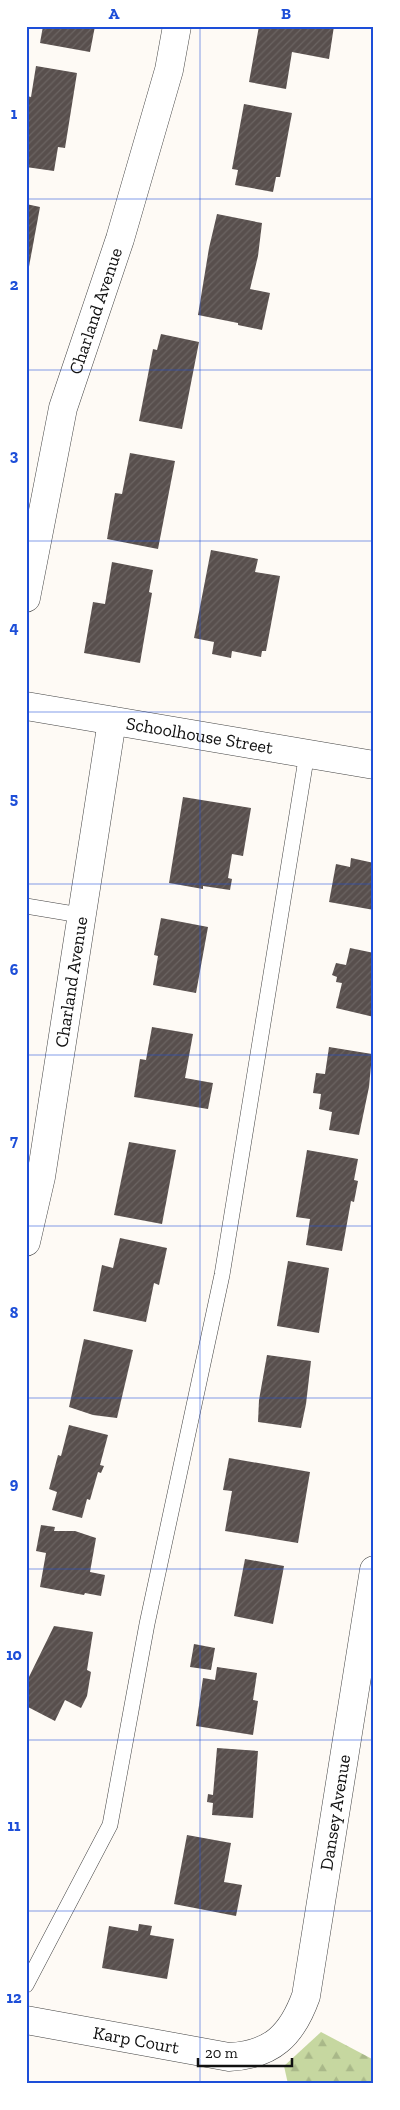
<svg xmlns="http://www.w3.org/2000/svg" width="400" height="2110" font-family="'Zilla Slab',serif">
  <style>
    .forest { fill: url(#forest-firs) }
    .building { fill: url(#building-hatch) }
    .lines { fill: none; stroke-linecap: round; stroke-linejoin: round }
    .lane-casing { stroke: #434343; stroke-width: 16 }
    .street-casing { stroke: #434343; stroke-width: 29 }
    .lane { stroke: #fff; stroke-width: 15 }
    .street { stroke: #fff; stroke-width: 28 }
    .grid { fill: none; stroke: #1d4ed8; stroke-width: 1; stroke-opacity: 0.55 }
    .labels { text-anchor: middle; stroke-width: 5; stroke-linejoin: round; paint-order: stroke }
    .street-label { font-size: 18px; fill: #101010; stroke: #fff }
    .neatline { fill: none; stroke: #1d4ed8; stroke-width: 2 }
    .grid-label { font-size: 16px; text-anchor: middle; font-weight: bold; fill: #1d4ed8 }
  </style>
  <defs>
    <pattern id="forest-firs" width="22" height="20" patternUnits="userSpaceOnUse" patternTransform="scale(1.25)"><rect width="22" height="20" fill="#c6d7a0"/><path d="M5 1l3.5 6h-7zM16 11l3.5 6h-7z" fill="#a9b889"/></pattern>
    <pattern id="building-hatch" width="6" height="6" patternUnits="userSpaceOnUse" patternTransform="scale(1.25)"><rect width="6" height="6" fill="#584f4d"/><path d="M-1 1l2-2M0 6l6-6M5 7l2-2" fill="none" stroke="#6b6462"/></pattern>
  </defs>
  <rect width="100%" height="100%" fill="#fefaf5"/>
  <polygon class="forest" points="321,2032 374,2060 374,2084 288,2084 284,2066"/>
  <g class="building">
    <polygon points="43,26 95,26 90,52 40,43"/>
    <polygon points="259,26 334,26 329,59 292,52 286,89 249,82"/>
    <polygon points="36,66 77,73 65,148 58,147 54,171 26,167 26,96 31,97"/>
    <polygon points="244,104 292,113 280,177 276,177 273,192 235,185 238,170 232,169"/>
    <polygon points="26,204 40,207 28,272 26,272"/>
    <polygon points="217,214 262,223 258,256 250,289 270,293 262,330 238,325 238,323 198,315 209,248"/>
    <polygon points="161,334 199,342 182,429 139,421 153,349 157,350"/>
    <polygon points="130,453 175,461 158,549 107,539 115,493 122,494"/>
    <polygon points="211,550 258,559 255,572 280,576 266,651 262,651 261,657 232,651 231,658 212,654 214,642 194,638"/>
    <polygon points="112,562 153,570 149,592 152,593 140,663 84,653 93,602 105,604"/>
    <polygon points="183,797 251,808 243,856 232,854 228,878 232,879 230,890 203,886 203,889 169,883"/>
    <polygon points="351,858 374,863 374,910 329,902 336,864 350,867"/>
    <polygon points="161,918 208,927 196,993 153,985 158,956 154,955"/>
    <polygon points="350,948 374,953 374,1017 336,1008 342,983 336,982 337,977 332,975 336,963 346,965"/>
    <polygon points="152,1027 193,1034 185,1078 213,1083 208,1109 134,1097 140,1059 146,1060"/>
    <polygon points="329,1047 372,1054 369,1087 359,1135 329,1130 332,1112 319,1109 321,1094 313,1093 316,1073 325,1074"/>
    <polygon points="129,1142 176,1150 162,1224 114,1215"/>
    <polygon points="307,1150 358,1159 354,1180 358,1181 354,1202 351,1201 342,1251 306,1245 310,1219 296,1217"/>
    <polygon points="120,1238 167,1248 159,1285 154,1283 146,1322 93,1311 102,1265 113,1268"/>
    <polygon points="288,1261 329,1268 319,1333 277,1326"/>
    <polygon points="84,1339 133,1350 117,1418 93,1415 69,1407"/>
    <polygon points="267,1355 311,1361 306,1404 301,1428 258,1422 259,1400"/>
    <polygon points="69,1425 108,1435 100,1465 104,1466 101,1473 98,1472 90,1500 87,1499 82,1518 52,1510 57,1492 49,1489 58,1455 61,1456"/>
    <polygon points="229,1458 310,1472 298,1543 225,1531 232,1491 223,1490"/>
    <polygon points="41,1525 55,1527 54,1531 75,1531 96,1538 90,1572 105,1575 101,1596 85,1593 84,1595 40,1587 46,1553 36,1551"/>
    <polygon points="245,1559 284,1566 273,1624 234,1616"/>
    <polygon points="54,1626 93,1632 87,1670 91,1672 87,1696 81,1708 65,1700 55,1721 26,1706 26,1683"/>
    <polygon points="194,1644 215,1648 211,1670 190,1667"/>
    <polygon points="217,1667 257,1673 253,1700 258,1701 253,1735 196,1726 203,1678 215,1680"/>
    <polygon points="217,1748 258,1751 253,1818 212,1815 213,1803 207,1802 208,1794 213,1795"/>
    <polygon points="187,1835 231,1843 224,1882 242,1885 236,1916 174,1904"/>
    <polygon points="139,1924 152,1926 150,1935 174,1939 167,1979 102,1968 109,1926 138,1931"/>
  </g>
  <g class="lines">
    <defs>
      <g id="lane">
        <polyline points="26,906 80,915"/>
        <polyline points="26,1985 110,1825 147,1624 222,1275 307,753"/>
      </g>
      <g id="street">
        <path id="s1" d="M26 598 63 408 120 239 169 70 177 26"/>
        <path id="s2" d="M26 706 374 765"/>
        <path id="s3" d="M26 1242 41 1177 112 721"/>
        <path id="s4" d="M26 2020 229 2057C272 2055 292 2035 306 1996L374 1570"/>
      </g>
    </defs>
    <use href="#lane" class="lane-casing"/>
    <use href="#street" class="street-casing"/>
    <use href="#lane" class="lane"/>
    <use href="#street" class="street"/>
  </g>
  <path class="grid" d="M200 26V2084M26 199H374M26 370H374M26 541H374M26 712H374M26 884H374M26 1055H374M26 1226H374M26 1398H374M26 1569H374M26 1740H374M26 1911H374"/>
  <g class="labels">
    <g class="street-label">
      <text dy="6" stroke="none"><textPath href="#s1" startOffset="296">Charland Avenue</textPath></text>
      <text dy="6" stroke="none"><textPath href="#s2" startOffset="176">Schoolhouse Street</textPath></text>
      <text dy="6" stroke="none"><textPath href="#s3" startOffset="264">Charland Avenue</textPath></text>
      <text dy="6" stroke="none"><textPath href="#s4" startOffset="498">Dansey Avenue</textPath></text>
      <text dy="6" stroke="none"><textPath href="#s4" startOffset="112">Karp Court</textPath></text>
    </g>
  </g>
  <rect width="400" height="2110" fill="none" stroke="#ffffff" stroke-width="55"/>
  <path d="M198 2058v8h94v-8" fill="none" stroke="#101010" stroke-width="2.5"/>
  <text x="205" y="2058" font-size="15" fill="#101010" stroke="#ffffff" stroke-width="4" paint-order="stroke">20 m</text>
  <rect x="28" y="28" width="344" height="2054" class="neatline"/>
  <g class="grid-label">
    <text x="114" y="19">A</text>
    <text x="286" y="19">B</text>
    <text x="14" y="119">1</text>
    <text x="14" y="290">2</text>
    <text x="14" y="461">3</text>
    <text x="14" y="633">4</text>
    <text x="14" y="804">5</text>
    <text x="14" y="975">6</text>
    <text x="14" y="1146">7</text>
    <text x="14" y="1318">8</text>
    <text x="14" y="1489">9</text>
    <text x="14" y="1660">10</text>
    <text x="14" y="1831">11</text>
    <text x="14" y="2003">12</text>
  </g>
</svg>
